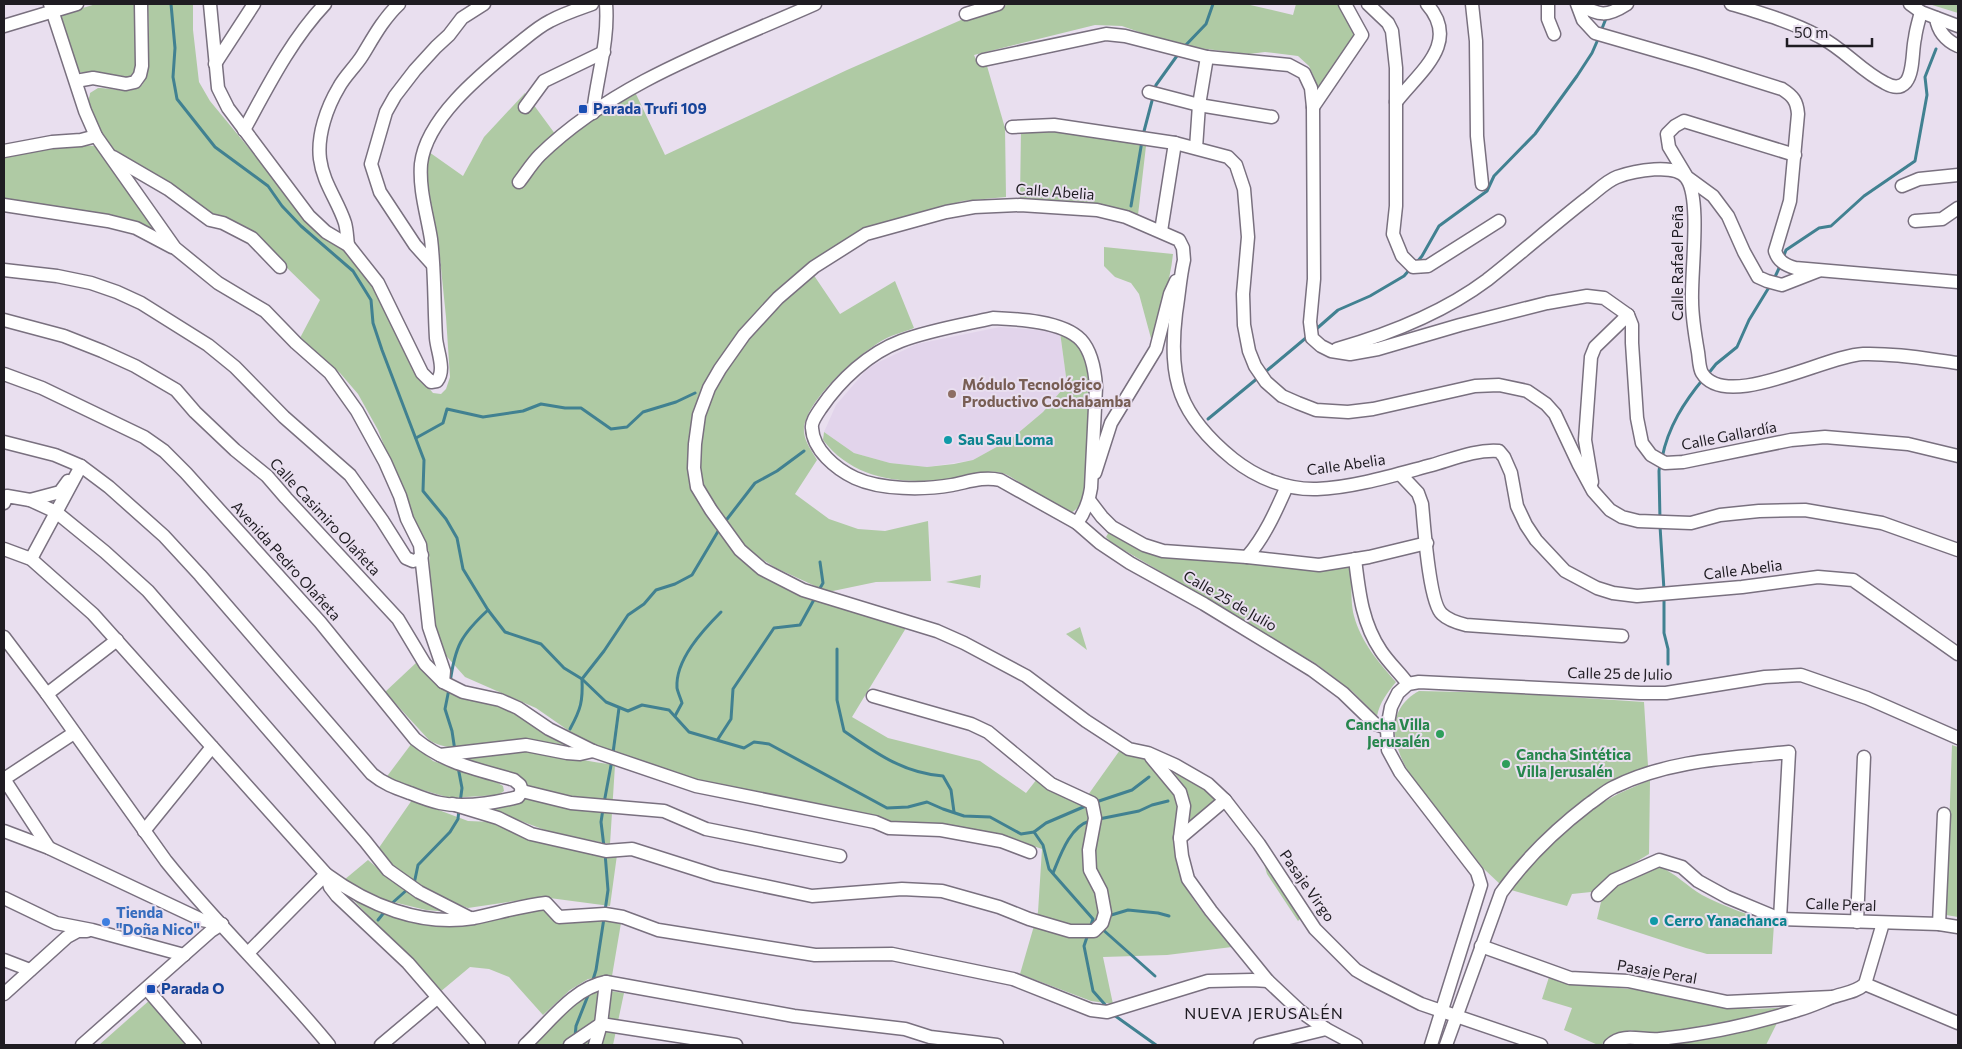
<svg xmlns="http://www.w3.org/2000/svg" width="1962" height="1049" font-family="Commissioner,sans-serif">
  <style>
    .built { fill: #e2d4eb }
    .green { fill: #afcaa4 }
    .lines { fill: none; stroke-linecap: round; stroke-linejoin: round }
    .stream { stroke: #418191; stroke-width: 3 }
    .minor-casing { stroke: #79707f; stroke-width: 15 }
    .minor { stroke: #fff; stroke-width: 12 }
    .transit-dot { fill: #1a4fb4; stroke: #e9dfef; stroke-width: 2 }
    .education-dot { fill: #8d6e63; stroke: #e9dfef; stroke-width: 2 }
    .culture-dot { fill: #0f9aa8; stroke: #e9dfef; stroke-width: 2 }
    .leisure-dot { fill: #2e9e5b; stroke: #e9dfef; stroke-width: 2 }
    .shop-dot { fill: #3f7fe0; stroke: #e9dfef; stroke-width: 2 }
    .labels { text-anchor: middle; stroke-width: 4; stroke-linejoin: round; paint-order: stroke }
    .transit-label { font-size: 15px; font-weight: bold; fill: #164399; stroke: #e9dfef; text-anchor: start }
    .street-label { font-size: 15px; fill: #1f1c22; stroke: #e9dfef }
    .education-label { font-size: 15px; font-weight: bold; fill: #785e54; stroke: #e9dfef; text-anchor: start }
    .culture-label { font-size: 15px; font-weight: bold; fill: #0d838f; stroke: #e9dfef; text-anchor: start }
    .leisure-label { font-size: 15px; font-weight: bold; fill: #27864d; stroke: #e9dfef; text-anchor: end }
    .shop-label { font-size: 15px; font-weight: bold; fill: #366cbe; stroke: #e9dfef; text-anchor: start }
    .neighbourhood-label { font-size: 16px; letter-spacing: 1px; fill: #1f1c22; stroke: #e9dfef }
  </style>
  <rect width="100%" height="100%" fill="#e9dfef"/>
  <polygon class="built" points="1000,327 1060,332 1067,384 1043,412 1011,439 973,460 927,467 890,463 854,453 824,432 836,405 868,368 881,361 917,344"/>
  <g class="green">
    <polygon points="96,4 135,4 137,65 135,72 127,79 79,72 75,68 61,18 63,14"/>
    <path d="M148 4H193V30L199 82 210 101 285 192 363 267 421 379 433 393 441 394 446 389 450 377 446 317 439 249 424 169 429 152 463 176 484 137 525 93 561 142 590 121 635 92 665 155 847 70 961 20 1010 4H1246L1293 15 1296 4H1341L1356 36 1318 92 1314 77 1309 66 1298 56 1265 52 1249 54 1189 47 1162 40 1122 26 1095 25 974 55 979 66H987L1005 128 1006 197 962 201 932 211 865 228 805 266 769 300 744 329 690 439 687 468 692 488 735 551 808 596 906 628 852 717 888 738 980 761 1026 793 1037 779 1046 786 1052 776 1078 791 1088 795 1120 750C1127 752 1139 753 1146 757 1152 761 1178 797 1178 804 1180 830 1172 854 1182 879 1190 900 1217 929 1232 947L1167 955 1103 957 1113 1004 1091 1001 1020 974 1038 912 1042 849 1001 835 899 825 712 786 585 742 536 708 465 677 441 650 431 607 429 552 411 514 378 430 358 394 340 373 300 338 320 300C308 288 296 277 284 265 263 243 246 219 214 216L118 155C110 147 89 112 89 101 88 99 90 96 90 93L98 88C111 87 127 95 140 87 153 78 148 20 148 4Z"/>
    <polygon points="1929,4 1958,4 1958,13"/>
    <polygon points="1021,129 1063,131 1095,135 1146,146 1138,215 1106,206 1073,201 1020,199"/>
    <polygon points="73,145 96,146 159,234 95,214 33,203 4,200 4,157"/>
    <path d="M1104 247 1173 254C1170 284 1159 313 1152 342L1139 294 1131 283 1115 277 1104 266Z"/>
    <path d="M813 274 840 314 895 281 914 328C904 332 894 334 885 339 860 352 802 403 804 432 805 443 812 451 817 460L795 494 829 519 858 529 885 531 928 521 931 581 876 582 828 592 776 568 749 551 719 514 702 482 698 451 705 408 718 378 742 344 777 304Z"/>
    <path d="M1060 332C1074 339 1082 349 1086 364 1092 389 1091 478 1081 502 1079 507 1076 510 1071 513 1061 508 1050 503 1040 497 1029 490 1013 476 1002 473 987 469 970 475 956 478 908 485 855 482 823 440L824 432 854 453 890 463 927 467 954 464 973 460 1011 439 1043 412 1067 384Z"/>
    <path d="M1109 532 1141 547 1310 571 1351 565C1352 581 1350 601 1354 616 1361 642 1379 663 1396 682 1387 693 1380 702 1377 716L1352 691 1315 663 1112 543 1106 537Z"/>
    <polygon points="981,575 980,588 946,582"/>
    <polygon points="1080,627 1087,650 1066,634"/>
    <path d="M417 662 442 689 464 698 499 706 539 725 570 746C547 742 523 738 500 741 476 744 452 754 429 740L385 692Z"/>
    <path d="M1419 691 1508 693 1644 702 1648 766C1594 785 1532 838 1501 885L1484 869 1418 786C1396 757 1379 713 1419 691Z"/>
    <polygon points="412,743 433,761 498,783 503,786 504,791 498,795 450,798 385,779"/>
    <polygon points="1952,745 1958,747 1958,917 1946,915"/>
    <path d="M516 751C549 752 582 761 615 765L610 844 553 833 510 817 470 809 512 805 520 800 511 774 462 758Z"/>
    <path d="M1168 766 1193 778 1220 801 1187 827C1190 795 1190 790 1168 766Z"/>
    <path d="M1650 780 1649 854 1621 871 1591 892 1572 894 1567 906 1511 890C1540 852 1575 816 1618 794 1628 789 1639 785 1650 780Z"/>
    <polygon points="412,800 468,821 492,822 617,855 610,906 542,897 468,908 431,894 376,852"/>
    <polygon points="1261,854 1302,917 1298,921 1267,874"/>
    <polygon points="368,860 388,877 449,912 426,910 385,900 344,880"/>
    <path d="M1660 867C1675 873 1687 886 1702 895 1724 907 1751 915 1774 924L1772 954H1707L1686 948 1597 919 1601 902 1614 888Z"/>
    <polygon points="344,890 390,914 412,923 441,925 550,908 621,923 612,976 588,979 570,990 543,1015 509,977 489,969 470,967 440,992"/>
    <polygon points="1549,977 1571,984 1642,990 1720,1005 1753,1009 1795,1007 1731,1021 1650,1035 1631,1030 1612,1035 1601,1045 1598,1045 1564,1030 1572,1008 1542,999"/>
    <polygon points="597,989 624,993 613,1045 529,1045 566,1007"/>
    <polygon points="151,999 189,1045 99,1045"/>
    <polygon points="1777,1023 1766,1045 1666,1045 1696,1041"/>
  </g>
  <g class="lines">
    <g class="stream">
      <polyline points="171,4 175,48 173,77 177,99 215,147 268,186 282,206 301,226 353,271 371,300 373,323 382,350 424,460 423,491 446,519 457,538 463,569 488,610 505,632 541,644 564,668 582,679 606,702 628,711 642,705 669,710 689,732 744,748 754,742 769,744 887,808 908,807 927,802 943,809 964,816 990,817 1021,834 1034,832 1046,823 1088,805"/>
      <polyline points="1601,31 1607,16"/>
      <polyline points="1183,48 1206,24 1213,4"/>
      <polyline points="1154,91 1156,85 1179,53"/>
      <polyline points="1143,135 1153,97"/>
      <polyline points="1131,206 1142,141"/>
      <polyline points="1783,258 1786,250 1819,228 1831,226 1864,196 1915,161 1927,95 1925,77 1936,49"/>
      <polyline points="1417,262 1422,256 1439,226 1487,191 1494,176 1535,134 1577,76 1592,53 1599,37"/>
      <polyline points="1774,279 1781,264"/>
      <polyline points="1314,331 1338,310 1370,296 1404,276 1411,268"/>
      <polyline points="1264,373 1307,337"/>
      <polyline points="1708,374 1716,364 1737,347 1749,320 1771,284"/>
      <polyline points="1208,419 1259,377"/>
      <polyline points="416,438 443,423 447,409 483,417 523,411 541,404 565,408 581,408 611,429 627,427 643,412 676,402 695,393"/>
      <path d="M1662 458C1668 427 1684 402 1704 378"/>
      <polyline points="1660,520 1659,471 1660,464"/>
      <polyline points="724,523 755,483 777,471 804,451"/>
      <polyline points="1660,526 1664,590"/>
      <polyline points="819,590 823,583 820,562"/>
      <polyline points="1664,596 1664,633 1668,649 1668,664"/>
      <path d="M837 649V700L844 731C876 753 903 773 943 776L951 790 954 812"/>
      <path d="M450 683C455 646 461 635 488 610"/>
      <polyline points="449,689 445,709 452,731 455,751"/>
      <path d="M675 716 682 703C681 699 678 693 677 688 675 660 703 630 721 612"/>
      <path d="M570 729C581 709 583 701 582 679L604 651 628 615 644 604 656 590 675 584 692 575 720 528"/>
      <polyline points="718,739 731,719 733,689 774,628 800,625 816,596"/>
      <polyline points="613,753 619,708"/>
      <polyline points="458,767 462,788 460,803"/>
      <polyline points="1096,802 1132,790 1149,777"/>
      <polyline points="604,803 612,760"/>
      <polyline points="603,809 601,822 604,847"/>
      <polyline points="1099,819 1139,811 1152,805 1168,801"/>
      <polyline points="1034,832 1043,845 1049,869 1093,919 1090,928"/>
      <path d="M1053 873C1060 856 1070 826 1090 821"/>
      <polyline points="414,884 418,865 450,832 458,819 459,809"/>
      <polyline points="390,905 409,888"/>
      <polyline points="605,911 608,890 605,853"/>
      <polyline points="1108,916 1128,910 1158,913 1169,916"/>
      <polyline points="378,920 386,910"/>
      <polyline points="1101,928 1155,976"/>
      <polyline points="1088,934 1084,946 1093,991 1108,1008"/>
      <polyline points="592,983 596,970 604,918"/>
      <polyline points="1114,1015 1156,1045"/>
      <polyline points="575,1037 576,1026 589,993"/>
    </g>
    <defs>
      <g id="minor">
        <polyline points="50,4 85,111 96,136 175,248 218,283 265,311 296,343 330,373 357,411 385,462 400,496 407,519 420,545 429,627 444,671 443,682"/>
        <path d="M210 4 218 88 228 108 309 216 326 232 348 245 378 283 422 373 431 382 437 381C446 370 437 351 436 338 434 305 435 272 431 239 427 214 419 190 421 164 426 119 480 75 513 48 525 39 536 28 550 21 563 14 578 9 592 4"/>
        <polyline points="1368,4 1388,23 1392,31 1396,68 1396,206 1393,234 1402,256 1413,267 1428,266 1499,221"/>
        <polyline points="1472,4 1476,41 1477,136 1482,184"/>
        <polyline points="1548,4 1548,19 1554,34"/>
        <path d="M1577 4 1583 20 1595 33 1699 63 1782 89C1793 96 1797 101 1798 114L1790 201 1775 251C1778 261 1785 265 1795 268L1958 282"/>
        <path d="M1579 4C1599 16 1607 17 1627 4"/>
        <path d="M1731 4C1761 13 1792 22 1820 37 1844 49 1861 71 1885 83 1892 87 1900 89 1906 82 1914 72 1912 50 1915 38 1916 29 1919 20 1921 12"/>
        <polyline points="1910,4 1921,12 1958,26"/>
        <polyline points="966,14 998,4"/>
        <path d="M1936 18C1938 31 1945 40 1958 46"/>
        <polyline points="4,26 77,4"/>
        <polyline points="983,60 1106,34 1125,36 1207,57 1289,65 1304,73 1311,88 1313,107 1314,279 1310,322 1312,338 1321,346 1331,351 1350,354 1378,349 1460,325 1547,303 1587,296 1604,298 1628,315 1632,325 1632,343 1637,418 1642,443 1651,455 1665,463 1683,462 1791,440 1825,437 1908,444 1958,456"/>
        <polyline points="215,64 254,4"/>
        <polyline points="76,81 93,78 126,84 135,82 140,75 142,66 141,4"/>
        <polyline points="1149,92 1199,105 1272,117"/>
        <path d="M1396 102C1420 71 1461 43 1427 4"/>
        <polyline points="525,107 544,81 604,52"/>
        <polyline points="1313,107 1362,35 1345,4"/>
        <path d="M593 113C597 76 609 41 606 4"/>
        <polyline points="1012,127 1054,125 1175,143 1228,157 1236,165 1244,189 1248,237 1243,294 1244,325 1249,351 1255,366 1266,382 1282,396 1298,403 1316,410 1348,412 1373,409 1475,386 1499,385 1527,391 1546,404 1555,414 1579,465 1593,491 1610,510 1622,517 1638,521 1691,523 1720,515 1759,511 1805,510 1882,523 1958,550"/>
        <path d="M244 130C268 86 291 40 325 4"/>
        <polyline points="1196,148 1199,105 1207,57"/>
        <polyline points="4,151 52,142 81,140 96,136"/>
        <polyline points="1795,155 1684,121 1675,126 1667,134 1669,147 1687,177 1713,196 1728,216 1744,252 1758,277 1767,281 1782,285 1818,271"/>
        <polyline points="113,157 168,189 210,220 223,223 252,238 280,267"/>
        <path d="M519 182C526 173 532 163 540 155 616 81 721 46 815 4"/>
        <polyline points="1902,186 1919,179 1958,175"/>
        <polyline points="4,205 108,221 136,228 172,247"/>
        <polyline points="1915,221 1942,219 1958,208"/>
        <polyline points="1161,231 1175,143"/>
        <path d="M348 245C347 238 347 230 345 223 338 201 323 183 320 159 317 135 327 107 339 87 345 76 355 67 362 56 373 38 383 19 399 4"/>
        <polyline points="433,265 415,245 380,192 371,164 386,112 395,96 415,70 436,47 449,35 462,18 484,4"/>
        <polyline points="4,270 57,276 91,283 117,292 141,303 208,345 235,367 284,417 350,475 382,520 406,558 413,561 417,560 422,555"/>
        <path d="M993 318C1017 319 1063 321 1081 340 1092 352 1095 371 1096 387L1091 488C1089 502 1085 512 1077 523L1000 480C983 476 968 482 952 485 924 490 881 490 855 478 836 469 813 450 812 428 811 422 817 414 821 408 840 380 869 353 901 341 930 330 962 325 993 318Z"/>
        <polyline points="4,320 64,336 102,351 135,366 176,390 195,412 235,450 267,476 286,498 398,619 425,664 443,682 463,692 500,700 518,708 549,729 593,751 696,786 875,822 889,828 941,830 1001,841 1030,852"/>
        <path d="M1337 349C1389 334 1443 313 1487 280 1520 254 1552 226 1585 200 1595 193 1606 181 1617 177 1633 171 1677 162 1687 179 1701 200 1691 272 1692 300 1692 318 1695 335 1698 352 1699 358 1699 368 1702 373 1726 412 1827 355 1863 354 1894 353 1927 359 1958 363"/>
        <path d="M4 374 42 388 144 437 164 451 186 473 320 622 415 739C446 764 477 769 514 780L520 785 522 791"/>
        <path d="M4 442 55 455 81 466 109 487 164 536 200 575 372 774C384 784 396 788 410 793 420 797 430 801 440 803 464 808 494 803 518 797L522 791"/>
        <polyline points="1095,473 1111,423 1156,349 1170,294 1176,281"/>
        <path d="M1400 474 1418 493 1422 504C1424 524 1429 603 1442 614 1448 620 1458 623 1466 625L1622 636"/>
        <polyline points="1592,482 1585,440 1591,357 1595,347 1628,315"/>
        <polyline points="30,500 60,492 68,481"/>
        <polyline points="1089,500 1102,517 1112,527 1144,545 1163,551 1247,557 1319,565 1369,557 1427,543"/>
        <polyline points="4,503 7,496 30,500 56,512 105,552 148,591 365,841 388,870 419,892 468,917"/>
        <polyline points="1077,523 1100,543 1130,563 1204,604 1312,670 1343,693 1375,724 1387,728"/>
        <path d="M4 549 31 559 93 614 326 874C368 905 421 927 474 918 498 913 521 906 546 903L559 917 605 914 623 917 658 930 815 955 892 954 1013 979 1091 1010 1107 1012 1208 981 1252 980 1268 981"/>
        <path d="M1247 557C1265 536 1276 511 1287 486"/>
        <polyline points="31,559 81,466"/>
        <path d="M1355 559C1359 592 1362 623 1381 651 1389 663 1400 673 1408 684"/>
        <path d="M4 637 47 694 166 861C217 925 277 981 329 1045"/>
        <polyline points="47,694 117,640"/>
        <polyline points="440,755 526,745 567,753 580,754 593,751"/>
        <polyline points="1151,757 1180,792 1184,806 1180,838 1182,856 1188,879 1211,911 1268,981 1300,1011 1326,1029 1356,1045"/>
        <polyline points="4,779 74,733"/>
        <polyline points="4,779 49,848"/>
        <polyline points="522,791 571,803 664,811 706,829 840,856"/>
        <polyline points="452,804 498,818 531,834 606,851 632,849 717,876 812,896 902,889 942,891 999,907 1029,919 1070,931 1094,931 1102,923 1105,913 1101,891 1090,870 1089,850 1095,818 1092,803 1051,784 988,732 971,724 873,696"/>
        <polyline points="4,831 49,848 202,920 222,924"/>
        <polyline points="144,831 212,747"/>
        <polyline points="1180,838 1225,800"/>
        <polyline points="1598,895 1614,880 1659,860 1682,867 1698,881 1727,897 1780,919 1939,924 1958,927"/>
        <polyline points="4,898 56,923 92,930 184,955"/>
        <polyline points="1857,922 1864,757"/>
        <polyline points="1939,924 1944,814"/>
        <polyline points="1481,946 1570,978 1628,981 1727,1002 1832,997"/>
        <polyline points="248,953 326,874 330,887 337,896 408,963 479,1045"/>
        <polyline points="4,960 30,970"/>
        <polyline points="1865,984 1958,1023"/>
        <polyline points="147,989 195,1045"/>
        <polyline points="4,994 67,937 78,931 87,931"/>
        <polyline points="82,1045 211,931 222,924"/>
        <polyline points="381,1045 437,998"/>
        <path d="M525 1045C549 1023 573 988 606 982L794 1016 905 1029 930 1037 997 1045"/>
        <polyline points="570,1045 601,1024 736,1045"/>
        <polyline points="595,1045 601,1024 606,982"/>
        <polyline points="1260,1045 1326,1029"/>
        <polyline points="1431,1045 1481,885 1477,872 1400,772 1388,750 1387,728 1391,707 1398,693 1408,684 1419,682 1640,693 1666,693 1765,677 1801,675 1867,698 1958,738"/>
        <path d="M1446 1045 1501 893C1526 858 1555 830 1589 804 1597 799 1605 791 1614 787 1668 760 1730 758 1789 752L1780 919"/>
        <path d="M1541 1045 1421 1004 1368 977 1356 970 1315 929 1259 844 1225 800 1208 784 1175 765 1148 753 1129 749 1086 721 1026 676 964 643 937 631 803 590 762 569 740 550 711 510 697 487 694 468 695 444 699 415 709 388 720 369 744 335 778 298 814 267 866 234 946 212 974 207 1020 205 1097 210 1126 217 1179 240 1183 248 1184 260C1180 277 1179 295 1176 313 1168 380 1179 415 1233 459 1257 478 1287 490 1317 489 1353 488 1398 474 1432 465 1453 459 1477 449 1499 451L1504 457 1511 473 1517 506 1526 525 1536 540 1565 571 1597 588 1613 593 1637 596 1742 587 1818 577 1853 580 1958 654"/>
        <path d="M1610 1045C1623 1032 1643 1041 1660 1039 1707 1034 1754 1024 1798 1010 1809 1007 1820 1002 1830 998 1843 993 1855 993 1865 984L1883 923"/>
      </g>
    </defs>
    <use href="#minor" class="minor-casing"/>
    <use href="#minor" class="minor"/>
  </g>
  <g class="transit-dot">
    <rect x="578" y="104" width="10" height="10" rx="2.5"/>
    <rect x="146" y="984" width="10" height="10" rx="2.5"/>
  </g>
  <circle class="education-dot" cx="952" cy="394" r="5"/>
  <g class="culture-dot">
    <circle cx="948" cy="440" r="5"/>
    <circle cx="1654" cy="921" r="5"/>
  </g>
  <g class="leisure-dot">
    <circle cx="1440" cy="734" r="5"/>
    <circle cx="1506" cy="764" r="5"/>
  </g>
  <circle class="shop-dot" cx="106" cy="922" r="5"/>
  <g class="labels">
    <g class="transit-label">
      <text x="593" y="114">Parada Trufi 109</text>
      <text x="161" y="994">Parada O</text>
    </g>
    <g class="street-label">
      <text transform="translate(1055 192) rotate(4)" y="5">Calle Abelia</text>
      <text transform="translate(1678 263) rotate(-90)" y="5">Calle Rafael Peña</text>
      <text transform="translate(1729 436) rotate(-11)" y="5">Calle Gallardía</text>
      <text transform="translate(1346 465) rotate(-8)" y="5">Calle Abelia</text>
      <text transform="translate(325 517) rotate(47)" y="5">Calle Casimiro Olañeta</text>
      <text transform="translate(286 561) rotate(48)" y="5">Avenida Pedro Olañeta</text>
      <text transform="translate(1743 570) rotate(-7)" y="5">Calle Abelia</text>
      <text transform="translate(1230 601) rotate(30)" y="5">Calle 25 de Julio</text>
      <text transform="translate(1620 674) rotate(1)" y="5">Calle 25 de Julio</text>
      <text transform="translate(1307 886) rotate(55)" y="5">Pasaje Virgo</text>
      <text transform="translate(1841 905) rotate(2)" y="5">Calle Peral</text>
      <text transform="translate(1657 972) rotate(10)" y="5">Pasaje Peral</text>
    </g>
    <g class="education-label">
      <text x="962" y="390">Módulo Tecnológico<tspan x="962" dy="17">Productivo Cochabamba</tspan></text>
    </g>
    <g class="culture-label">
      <text x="958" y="445">Sau Sau Loma</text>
      <text x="1664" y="926">Cerro Yanachanca</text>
    </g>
    <g class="leisure-label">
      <text x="1430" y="730">Cancha Villa<tspan x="1430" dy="17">Jerusalén</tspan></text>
      <text x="1516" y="760" text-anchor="start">Cancha Sintética<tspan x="1516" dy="17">Villa Jerusalén</tspan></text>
    </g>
    <g class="shop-label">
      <text x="116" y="918">Tienda<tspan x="116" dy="17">"Doña Nico"</tspan></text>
    </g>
    <g class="neighbourhood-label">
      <text x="1264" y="1019">NUEVA JERUSALÉN</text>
    </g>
  </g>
  <rect width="1962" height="1049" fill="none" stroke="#1f1c22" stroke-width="10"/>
  <path d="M1787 38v8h85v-8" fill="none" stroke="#1f1c22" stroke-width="2.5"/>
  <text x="1794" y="38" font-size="15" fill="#1f1c22" stroke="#e9dfef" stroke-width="4" paint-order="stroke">50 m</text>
</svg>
